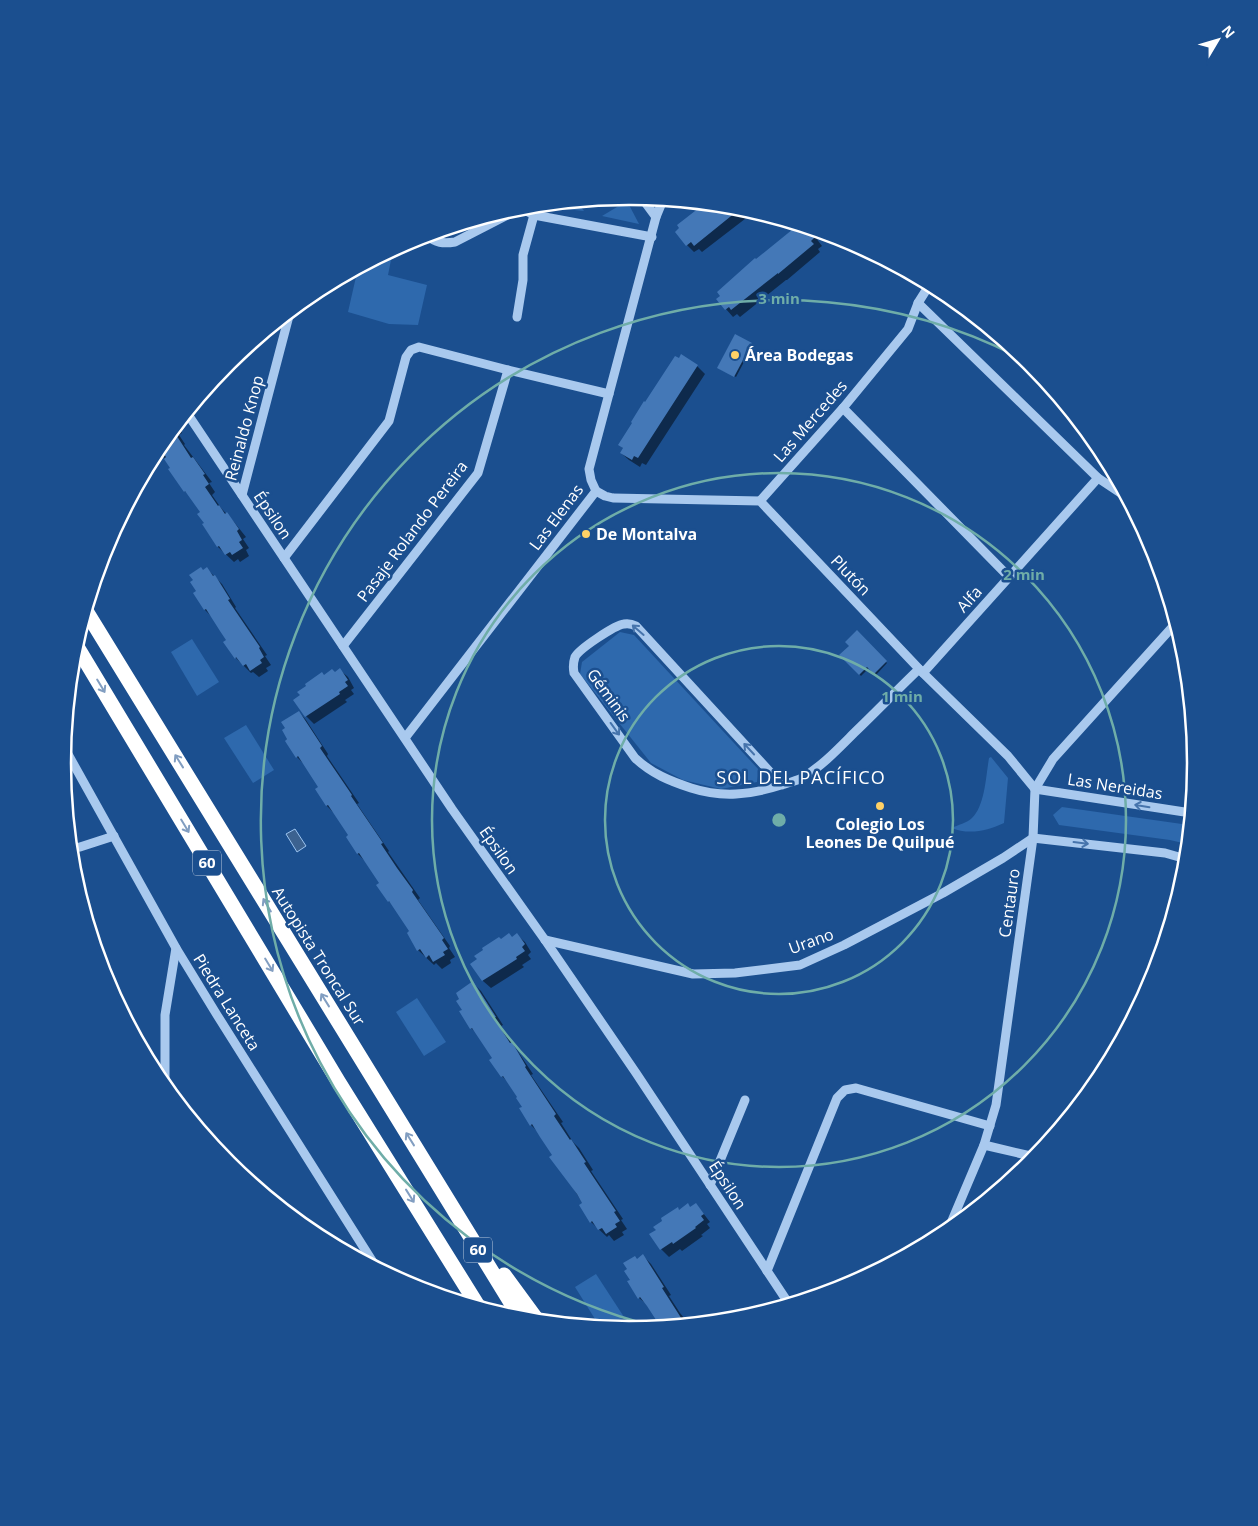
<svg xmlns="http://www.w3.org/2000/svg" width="1258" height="1526" font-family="'Open Sans',sans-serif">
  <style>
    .green { fill: #2e69ad }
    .water { fill: #3c6290; stroke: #9cc4f0 }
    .shadow { fill: #0007 }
    .building { fill: #4478b7 }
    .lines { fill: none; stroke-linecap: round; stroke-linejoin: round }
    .minor { stroke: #a9c9ee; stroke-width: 9 }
    .highway { stroke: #fff; stroke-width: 15 }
    .oneway { stroke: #4674ac }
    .oneway2 { stroke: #829ec1 }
    .ring { fill: none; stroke: #6fada8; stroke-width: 2.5 }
    .poi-dot { fill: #ffd166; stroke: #1b4f8f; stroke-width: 2 }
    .labels { text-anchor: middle; stroke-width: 5; stroke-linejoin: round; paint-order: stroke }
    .shield { fill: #1b4f8f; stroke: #bbcadd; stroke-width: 1 }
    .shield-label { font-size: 15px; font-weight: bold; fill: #fff }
    .poi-label { font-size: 16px; font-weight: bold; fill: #fff; stroke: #1b4f8f; text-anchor: start }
    .street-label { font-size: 16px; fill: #fff; stroke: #1b4f8f }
    .neighbourhood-label { font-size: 18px; letter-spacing: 1px; fill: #fff; stroke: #1b4f8f }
    .rim { fill: none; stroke: #fff; stroke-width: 2.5 }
    .centre { fill: #6fada8; stroke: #1b4f8f; stroke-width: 2.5 }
    .ring-label { font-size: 15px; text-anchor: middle; font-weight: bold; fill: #6fada8; stroke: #1b4f8f; stroke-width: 5; stroke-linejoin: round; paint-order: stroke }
  </style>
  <rect width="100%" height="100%" fill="#1b4f8f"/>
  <g class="green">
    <polygon points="627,201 639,224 602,216"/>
    <polygon points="577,202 584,211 537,206"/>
    <polygon points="393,250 388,275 427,285 418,325 389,324 348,312 358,268"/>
    <polygon points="620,632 634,635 759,770 757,782 721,789 683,780 651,763 580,674 582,662"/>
    <polygon points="192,639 219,682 197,696 171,652"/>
    <polygon points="246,725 274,770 253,783 224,738"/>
    <path d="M991 757 1008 778 1004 823C987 831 969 835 951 828 958 825 967 823 972 818 985 806 986 775 989 758Z"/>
    <polygon points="1062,807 1189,825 1187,844 1170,840 1059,825 1053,815"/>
    <polygon points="417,998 446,1042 424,1056 396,1012"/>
    <polygon points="596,1274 624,1317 608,1327 600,1327 575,1287"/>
  </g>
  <polygon class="water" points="295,829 306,846 297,852 286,834"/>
  <g class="shadow">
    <polygon points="705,204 740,207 754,212 702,252 699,249 694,252 687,245 681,228 679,225"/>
    <polygon points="813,234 822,246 818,249 820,252 787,280 786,280 740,317 737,314 733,317 718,300 756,261"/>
    <polygon points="751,344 753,345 736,377 720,369"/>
    <polygon points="679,360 697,366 705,374 646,465 642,463 640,467 629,460 621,453 624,449 620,445"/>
    <polygon points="177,425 182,433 179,435 185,444 184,445 212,482 209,483 215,492 212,495 221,508 234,522 246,537 243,539 249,548 246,550 249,556 240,562 238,559 234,562 218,547 203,525 205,523 202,513 193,499 185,491 158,448"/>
    <polygon points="207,569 222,584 236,607 235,608 267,655 265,656 271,665 266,668 268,671 259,677 253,672 251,673 236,658 225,642 227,640 213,618 205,610 195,594 197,592 203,571"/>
    <polygon points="857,632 887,663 876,675 869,668 861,676 841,655 851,646"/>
    <polygon points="340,670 348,677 354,688 351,690 354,694 345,700 347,702 314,724 306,716 295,700 324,676 335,673"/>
    <polygon points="299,712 306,720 328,754 327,756 359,803 357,804 389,851 388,852 420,898 418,900 450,946 449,948 455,957 450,960 451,963 442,969 436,963 434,965 418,950 411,931 396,909 389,901 381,883 365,861 358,854 350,835 334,813 327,806 317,789 320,787 305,765 297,757 286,741"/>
    <polygon points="517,935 525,942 531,952 528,955 531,959 522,965 524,967 491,988 483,981 472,964 501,940 512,938"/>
    <polygon points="473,983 481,991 503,1025 501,1026 533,1074 531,1075 563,1122 561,1123 573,1142 579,1148 593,1170 591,1171 623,1219 621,1220 627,1229 622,1232 624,1235 614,1241 609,1235 607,1237 591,1222 583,1204 553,1155 539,1133 531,1125 521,1109 523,1107 518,1098 510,1084 502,1076 494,1058 479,1035 471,1028 463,1010"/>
    <polygon points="696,1204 710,1222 707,1224 710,1228 701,1235 703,1236 682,1251 680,1249 669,1257 661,1249 651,1235 680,1211 691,1208"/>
    <polygon points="643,1256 651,1264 671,1295 669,1296 680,1313 689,1324 661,1326 648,1305 639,1298 629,1282 632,1280 638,1260"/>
  </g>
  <g class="building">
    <polygon points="704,204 741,208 694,246 691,242 686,246 675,232 679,228 677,225"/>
    <polygon points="798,225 808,228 815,237 811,241 814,244 778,274 778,273 731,310 729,307 725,310 716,299 720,296 717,292 755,258 756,259"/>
    <polygon points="735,334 752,343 734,377 717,368"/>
    <polygon points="681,354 698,365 638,458 634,456 632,460 620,453 623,448 618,445 632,423 631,422 644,401 645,402 675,356 679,358"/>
    <polygon points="173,430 191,458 193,457 205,474 203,475 209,484 205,487 218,506 219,505 225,514 227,512 239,529 237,531 242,540 239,542 243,548 232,555 230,552 225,555 219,546 217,547 202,524 204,523 197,514 200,512 185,491 184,492 168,469 170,468 164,459 166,457 159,447"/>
    <polygon points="201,567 203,570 207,567 213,576 215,575 230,599 228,600 260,647 259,648 264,657 260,660 262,663 250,671 246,664 243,666 236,657 235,659 223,642 226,640 220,631 206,609 204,610 193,593 196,591 190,582 193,580 189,575"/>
    <polygon points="857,630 887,661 874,674 867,667 859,675 839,655 849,646 845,642"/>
    <polygon points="340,668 348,680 345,682 348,686 339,692 340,694 305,717 293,700 300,695 297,692 306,686 305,684 322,672 324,675 332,669 335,672"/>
    <polygon points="299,711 322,746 320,748 352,795 351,796 383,843 381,844 397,868 413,890 412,892 444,938 442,940 448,949 443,952 445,955 433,962 429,955 426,958 420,949 417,951 407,933 409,931 389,901 388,902 376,885 379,883 359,853 357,854 346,837 348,835 328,805 326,806 315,789 318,787 298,756 296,758 285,741 287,739 282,730 285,728 281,722"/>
    <polygon points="509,933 512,937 517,933 525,944 522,947 525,951 516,957 517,959 482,981 470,964 477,959 474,956 483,950 482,948 499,937 501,939"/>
    <polygon points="473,981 496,1017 494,1018 510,1043 512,1042 526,1066 525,1067 556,1114 554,1116 570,1140 571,1139 586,1162 584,1163 616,1211 614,1212 620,1221 615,1224 617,1227 606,1234 602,1228 598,1230 592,1221 590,1223 579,1205 582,1203 577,1194 549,1157 552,1155 540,1137 532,1124 530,1126 519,1108 522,1107 516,1098 517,1097 503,1076 501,1077 489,1060 492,1058 472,1028 470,1029 459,1011 462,1010 456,1001 459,999 456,993"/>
    <polygon points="688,1203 690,1207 696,1203 704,1214 701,1216 704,1220 695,1227 696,1228 673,1244 672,1242 660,1250 649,1234 656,1230 653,1227 662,1221 661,1218 678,1207 679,1210"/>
    <polygon points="643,1254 664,1287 662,1288 685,1324 660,1326 647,1306 640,1297 638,1299 627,1281 630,1280 624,1271 627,1269 623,1263 635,1256 637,1259"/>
  </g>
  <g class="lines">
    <g class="minor">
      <polyline points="642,198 656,217"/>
      <path d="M426 235C436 243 443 244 455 242L521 208 534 215 652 237"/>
      <polyline points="918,303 1098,478 1125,496"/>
      <polyline points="517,317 523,280 523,255 534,215"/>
      <polyline points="843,408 1009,577"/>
      <polyline points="187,413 452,809 545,940 636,1073 789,1304"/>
      <polyline points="596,491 605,496 613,498 760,501 923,673 1008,756 1035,789"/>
      <polyline points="596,491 591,480 589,469 656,217 663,200"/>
      <polyline points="242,495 290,312"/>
      <polyline points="760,501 843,408 908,329 918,303 930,284"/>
      <polyline points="284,558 389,421 406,357 411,350 419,347 508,370 609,394"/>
      <polyline points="343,646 478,473 508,370"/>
      <polyline points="923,673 1098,478"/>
      <polyline points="405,738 596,491"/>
      <polyline points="64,747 176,948 217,1015 376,1267"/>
      <path d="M782 785 636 626C632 624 629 623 624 624 615 625 579 649 575 657 573 663 573 668 574 673L635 758C652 774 670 781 691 788 722 798 750 795 781 785 788 783 796 781 802 778 822 766 838 749 854 733 876 712 897 690 919 669"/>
      <polyline points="1035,789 1191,813"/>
      <polyline points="1033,838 1165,853 1186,859"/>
      <polyline points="71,848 80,847 114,836"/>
      <polyline points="545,940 693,974 735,973 800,965 844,945 943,893 1003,858 1033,838"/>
      <polyline points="165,1086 165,1015 176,948"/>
      <polyline points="984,1145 1035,1157"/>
      <polyline points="710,1185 745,1100"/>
      <polyline points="948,1230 984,1145 996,1105 1033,838 1035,789 1053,759 1176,623"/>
      <polyline points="767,1271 837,1098 845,1090 856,1088 990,1126"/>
    </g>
    <g class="highway">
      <polyline points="86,611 521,1319"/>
      <polyline points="76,645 338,1081 478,1306"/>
      <polyline points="504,1275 537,1320"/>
    </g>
  </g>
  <defs><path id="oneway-shaft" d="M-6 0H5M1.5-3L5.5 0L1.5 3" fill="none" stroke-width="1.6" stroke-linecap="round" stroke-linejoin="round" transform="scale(1.25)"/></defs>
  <g class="oneway">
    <use href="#oneway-shaft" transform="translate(638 630) rotate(-139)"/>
    <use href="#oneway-shaft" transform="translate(615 729) rotate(54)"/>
    <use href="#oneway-shaft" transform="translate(749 749) rotate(-133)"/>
    <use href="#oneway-shaft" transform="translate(1142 806) rotate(-171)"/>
    <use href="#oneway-shaft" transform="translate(1081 843) rotate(7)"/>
  </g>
  <g class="oneway2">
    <use href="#oneway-shaft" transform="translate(101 686) rotate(59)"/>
    <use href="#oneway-shaft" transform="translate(179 761) rotate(-122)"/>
    <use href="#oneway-shaft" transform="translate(185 826) rotate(59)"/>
    <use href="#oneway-shaft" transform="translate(267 905) rotate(-121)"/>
    <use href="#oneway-shaft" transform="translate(269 965) rotate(59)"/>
    <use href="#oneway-shaft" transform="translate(325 1000) rotate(-122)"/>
    <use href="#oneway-shaft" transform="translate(410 1139) rotate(-122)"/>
    <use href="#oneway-shaft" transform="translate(410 1196) rotate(58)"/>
  </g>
  <g class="ring">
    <circle cx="779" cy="820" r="174"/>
    <circle cx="779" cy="820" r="347"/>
    <path d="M657 1327A521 521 0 1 1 1028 362"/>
  </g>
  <g class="poi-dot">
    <circle cx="735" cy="355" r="5"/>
    <circle cx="586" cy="534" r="5"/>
    <circle cx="880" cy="806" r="5"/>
  </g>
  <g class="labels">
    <g class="shield">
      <rect x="193" y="850.5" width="28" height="25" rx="4"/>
      <rect x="464" y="1237.5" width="28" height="25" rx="4"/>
    </g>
    <g class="shield-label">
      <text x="207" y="868">60</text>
      <text x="478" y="1255">60</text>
    </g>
    <g class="poi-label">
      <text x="745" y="361">Área Bodegas</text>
      <text x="596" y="540">De Montalva</text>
      <text x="880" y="830" text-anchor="middle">Colegio Los<tspan x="880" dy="18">Leones De Quilpué</tspan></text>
    </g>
    <g class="street-label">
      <text transform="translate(810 421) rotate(-49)" y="6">Las Mercedes</text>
      <text transform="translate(244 428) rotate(-75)" y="6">Reinaldo Knop</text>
      <text transform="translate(273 515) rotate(56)" y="6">Épsilon</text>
      <text transform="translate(556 517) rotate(-53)" y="6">Las Elenas</text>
      <text transform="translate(412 531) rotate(-53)" y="6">Pasaje Rolando Pereira</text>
      <text transform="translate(851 575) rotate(46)" y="6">Plutón</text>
      <text transform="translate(969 599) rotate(-48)" y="6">Alfa</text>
      <text transform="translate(609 695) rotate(54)" y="6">Géminis</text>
      <text transform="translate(1115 786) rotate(9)" y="6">Las Nereidas</text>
      <text transform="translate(499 850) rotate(55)" y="6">Épsilon</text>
      <text transform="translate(1009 903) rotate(-82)" y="6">Centauro</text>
      <text transform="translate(811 941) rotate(-20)" y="6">Urano</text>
      <text transform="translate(319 956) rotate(58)" y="6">Autopista Troncal Sur</text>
      <text transform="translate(227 1002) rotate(58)" y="6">Piedra Lanceta</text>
      <text transform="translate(728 1185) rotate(57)" y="6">Épsilon</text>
    </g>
    <g class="neighbourhood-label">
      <text x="801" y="784">SOL DEL PACÍFICO</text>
    </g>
  </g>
  <path d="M0 0H1258V1526H0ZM71 763a558 558 0 1 1 1116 0a558 558 0 1 1-1116 0Z" fill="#1b4f8f" fill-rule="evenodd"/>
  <path class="rim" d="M71 763a558 558 0 1 1 1116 0a558 558 0 1 1-1116 0Z"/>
  <circle cx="779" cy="820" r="8" class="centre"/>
  <g class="ring-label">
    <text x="779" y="304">3 min</text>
    <text x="1024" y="580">2 min</text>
    <text x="902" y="702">1 min</text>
  </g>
  <g transform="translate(1218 40) rotate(52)" stroke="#1b4f8f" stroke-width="4" paint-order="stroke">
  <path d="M0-4L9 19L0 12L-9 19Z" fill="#ffffff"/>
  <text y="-8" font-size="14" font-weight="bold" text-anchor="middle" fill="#ffffff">N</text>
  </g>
</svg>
